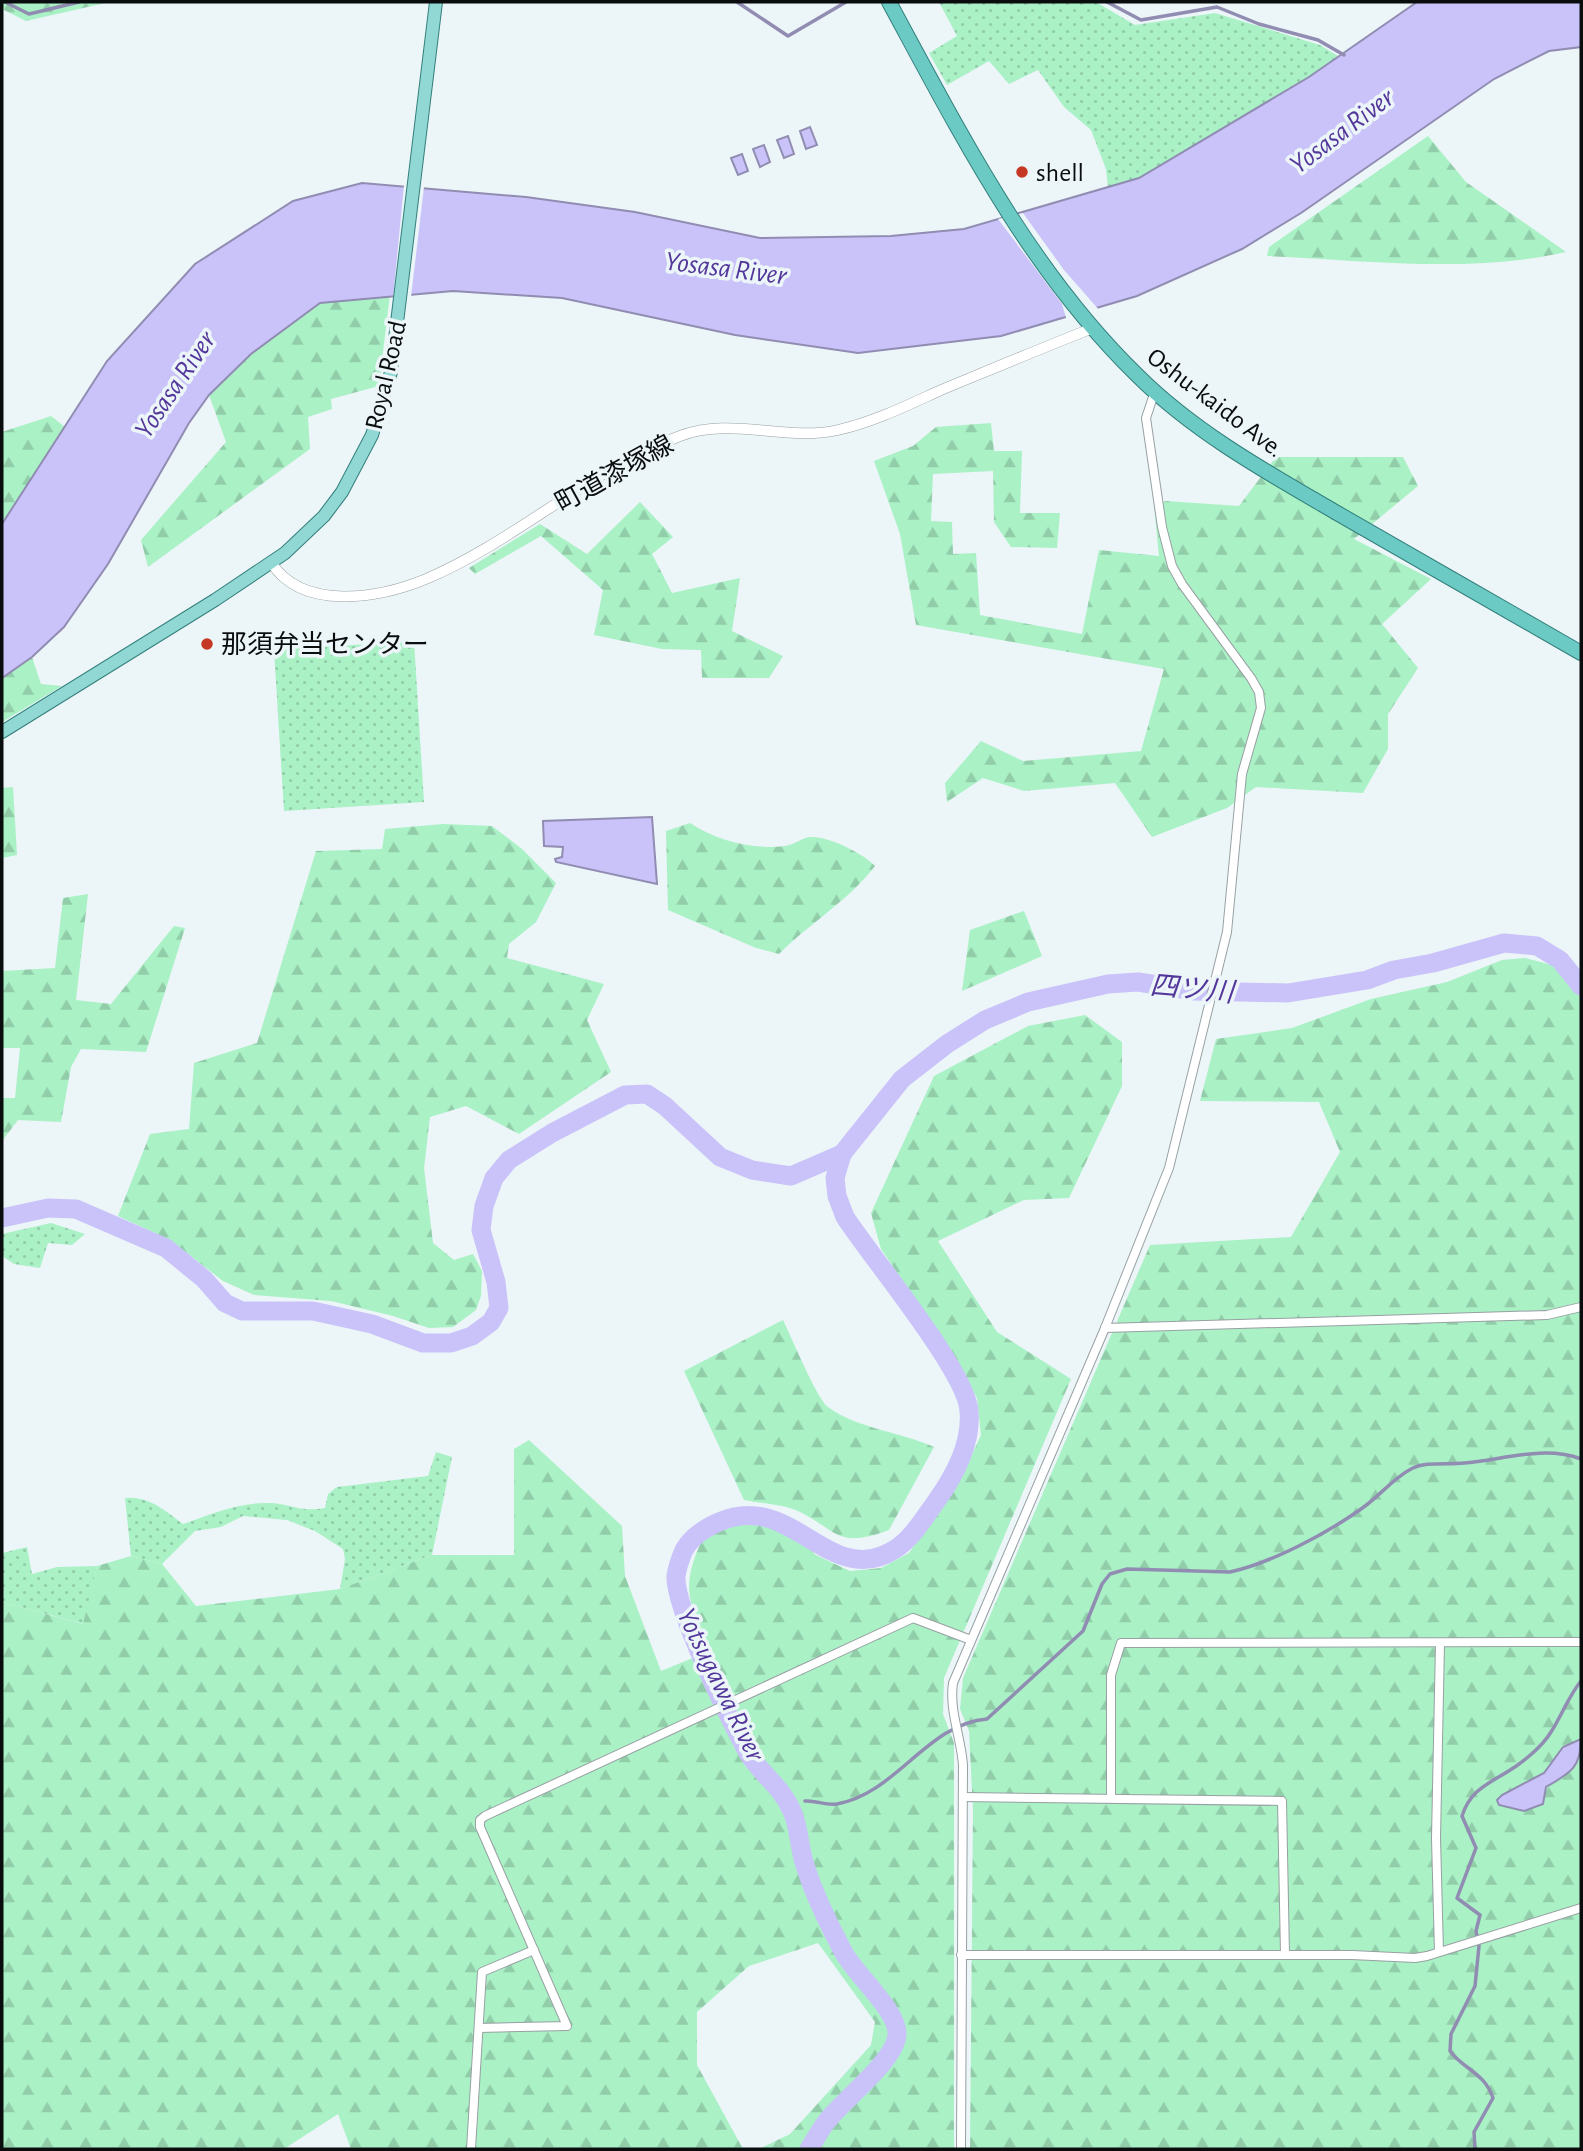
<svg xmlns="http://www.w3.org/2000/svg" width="1583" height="2151" font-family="'Alegreya Sans','Noto Sans JP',sans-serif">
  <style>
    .grass { fill: url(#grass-dots) }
    .forest { fill: url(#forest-firs) }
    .water { fill: #cac3f9; stroke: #908cb2; stroke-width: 2 }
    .pier { fill: #ecf5f8 }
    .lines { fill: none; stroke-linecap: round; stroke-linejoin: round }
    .stream { stroke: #908cb2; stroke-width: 3.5 }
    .river { stroke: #cac3f9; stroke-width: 19 }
    .minor-casing { stroke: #98a0a3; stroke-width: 10 }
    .tertiary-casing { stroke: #98a0a3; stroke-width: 11 }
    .primary-casing { stroke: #327f7b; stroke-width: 14 }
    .trunk-casing { stroke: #327f7b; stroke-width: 16 }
    .minor { stroke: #fff; stroke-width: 8 }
    .tertiary { stroke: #fff; stroke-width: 10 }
    .primary { stroke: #91d7d3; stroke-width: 12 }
    .trunk { stroke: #6ccac4; stroke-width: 14 }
    .poi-dot { fill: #c53924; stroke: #ecf5f8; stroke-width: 2.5 }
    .labels { text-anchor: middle; stroke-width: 7; stroke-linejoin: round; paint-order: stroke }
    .poi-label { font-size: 26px; fill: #0a0d0e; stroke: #ecf5f8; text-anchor: start }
    .street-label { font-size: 26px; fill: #0a0d0e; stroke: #ecf5f8 }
    .water-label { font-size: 28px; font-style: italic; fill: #53379b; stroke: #ecf5f8 }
  </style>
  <defs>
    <pattern id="grass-dots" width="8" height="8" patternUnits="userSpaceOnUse" patternTransform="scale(1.75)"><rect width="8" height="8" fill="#aaf1c6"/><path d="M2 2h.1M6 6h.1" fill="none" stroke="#91cda9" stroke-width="1.8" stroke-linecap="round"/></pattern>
    <pattern id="forest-firs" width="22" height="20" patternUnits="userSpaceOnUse" patternTransform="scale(1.75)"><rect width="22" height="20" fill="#aaf1c6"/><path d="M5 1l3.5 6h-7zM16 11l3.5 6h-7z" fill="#91cda9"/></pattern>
  </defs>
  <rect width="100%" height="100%" fill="#ecf5f8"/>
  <g class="grass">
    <polygon points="939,2 1096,2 1135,25 1215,13 1320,45 1338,56 1309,77 1139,178 1108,187 1106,169 1091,130 1064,107 1038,70 1009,84 989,61 947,85 929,53 957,36"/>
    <polygon points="414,641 424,802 284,811 274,650"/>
    <polygon points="51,1223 85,1234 72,1245 48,1243 40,1268 14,1264 2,1256 2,1234"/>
    <path d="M436 1452 452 1457 432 1555 340 1589 345 1559 343 1549 315 1531 287 1520 243 1516 221 1527 195 1531 162 1564 131 1556 125 1498C148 1495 166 1511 183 1524 209 1515 237 1503 265 1503 289 1502 298 1513 325 1508L328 1494 337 1487 428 1476Z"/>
    <polygon points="27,1547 32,1574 57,1567 97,1566 84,1624 2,1602 2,1553"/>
  </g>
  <g class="forest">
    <polygon points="2,2 110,2 26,21 2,9"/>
    <path d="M1428 136 1466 182 1566 252C1470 274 1364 260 1267 256L1269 247Z"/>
    <polygon points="390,294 379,386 331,399 332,409 308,417 310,449 148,567 141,540 226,442 209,395 251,354 320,303"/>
    <polygon points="51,416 65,427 2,524 2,432"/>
    <polygon points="991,423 994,451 1022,451 1020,513 1060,513 1057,548 1011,547 994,522 993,471 933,474 931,521 952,522 953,554 976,553 980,615 1082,634 1099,550 1159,556 1154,505 1166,501 1239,506 1276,457 1403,457 1418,486 1354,539 1431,579 1382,624 1418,668 1388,714 1388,749 1363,793 1256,787 1227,808 1152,837 1115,783 1024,791 983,778 947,802 945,783 981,741 1023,761 1141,751 1164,669 916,625 900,534 874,461 913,446 936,427"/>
    <polygon points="640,502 673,537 652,554 672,593 740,578 732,631 783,656 769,678 702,678 701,650 662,649 594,635 603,590 541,536 475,574 469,568 540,524 587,554"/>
    <polygon points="32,657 41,684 62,686 2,722 2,678"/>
    <polygon points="13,787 17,855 2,858 2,788"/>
    <path d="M690 823C717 841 753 850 785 846 794 845 803 837 811 837 829 836 864 854 875 866 848 901 810 923 779 954L756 948 668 910 666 831Z"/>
    <polygon points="443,824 492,826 522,849 556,883 536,922 509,944 507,958 604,984 587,1020 611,1072 519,1134 466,1106 430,1117 424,1168 433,1243 454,1260 473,1254 482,1271 481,1296 476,1310 453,1327 429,1328 393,1316 331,1301 254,1295 223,1281 170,1240 118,1216 150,1134 189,1129 194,1063 257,1043 316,851 382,849 385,829"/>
    <polygon points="88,894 76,1000 111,1004 174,926 185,928 146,1052 81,1049 71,1067 61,1122 18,1120 2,1141 2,1098 15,1098 20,1048 2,1048 2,971 55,968 63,898"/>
    <polygon points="1024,911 1042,956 962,991 970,930"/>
    <polygon points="1525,958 1556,966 1581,998 1581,2149 970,2149 973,1810 969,1731 960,1709 963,1678 1150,1245 1291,1237 1340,1152 1319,1102 1200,1101 1216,1039 1292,1028 1371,999 1447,982 1502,960"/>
    <path d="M1085 1015 1122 1042V1086L1069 1198 1024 1200 938 1241 997 1332 1071 1379 944 1678 943 1714 954 1743V2149H759L790 2134 871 2045 875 2022 818 1943 749 1966 697 2012V2065L743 2149H351L338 2114 284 2149H2V1602L83 1624 97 1566 131 1556 162 1564 196 1606 340 1589 432 1555H514V1449L529 1440 622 1526 625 1576 661 1671 710 1651C690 1603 679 1590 702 1540L724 1528 755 1521 788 1530 816 1555 850 1571 881 1568 909 1553 964 1472 981 1435 977 1398 952 1354 881 1249 871 1213 934 1076 1028 1026Z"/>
    <path d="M783 1320C791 1336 817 1399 828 1407 858 1429 901 1432 934 1447L889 1530C833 1551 837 1527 793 1509 778 1504 759 1503 744 1500L684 1371Z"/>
  </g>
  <g class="water">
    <polygon points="1417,2 1581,2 1581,47 1549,51 1494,79 1301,213 1242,249 1137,296 1001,336 858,353 735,335 562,298 453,291 320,303 251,354 209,395 189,423 108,564 64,627 32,657 2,678 2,524 107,361 195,264 293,201 362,183 526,197 635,212 760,238 891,236 964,229 1139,178 1309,77"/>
    <polygon points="810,127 817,145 806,149 800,131"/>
    <polygon points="788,136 794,154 784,158 777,140"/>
    <polygon points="764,145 770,162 760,167 753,149"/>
    <polygon points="742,154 748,171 738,175 731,158"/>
    <polygon points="652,817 657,884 556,862 555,859 562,857 563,847 544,846 543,821"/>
    <path d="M1581 1739C1581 1768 1570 1773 1546 1787L1543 1804 1524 1811 1499 1805 1497 1800 1502 1795 1544 1773 1563 1747Z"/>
  </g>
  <g class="pier">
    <polygon points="404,185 424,187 411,297 393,298"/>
    <polygon points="1023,213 1064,270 1100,311 1067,321 1062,304 998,219"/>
  </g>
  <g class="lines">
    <g class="stream">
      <polyline points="5,2 29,14 79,2"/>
      <polyline points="737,2 788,36 846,2"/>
      <polyline points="1107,2 1141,20 1217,7 1259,24 1318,40 1344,55"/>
      <path d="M805 1801C815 1800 827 1806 837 1804 897 1793 927 1724 987 1719L1083 1631 1102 1584 1110 1574 1127 1569 1230 1572C1271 1563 1326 1534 1361 1509 1379 1497 1392 1479 1411 1469 1425 1461 1448 1465 1464 1463 1502 1460 1544 1445 1581 1459"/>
      <path d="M1475 2149 1474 2132 1493 2098C1485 2073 1463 2069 1450 2051L1451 2034 1475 1986 1479 1946 1476 1931 1480 1915 1457 1898 1476 1848 1462 1816C1470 1791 1486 1785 1507 1772 1522 1763 1542 1747 1551 1732 1562 1715 1568 1697 1581 1681"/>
    </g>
    <g class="river">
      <polyline points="2,1218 48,1208 76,1209 166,1248 204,1279 225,1303 242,1311 313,1311 372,1324 423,1343 451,1343 472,1336 491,1322 499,1308 496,1282 481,1230 484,1206 494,1178 509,1160 552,1133 625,1095 647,1094 665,1106 720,1157 752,1170 791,1176 842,1154"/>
      <path d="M809 2149C815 2140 820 2130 827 2121 843 2100 895 2061 897 2035 899 2012 856 1975 844 1953 829 1925 813 1893 804 1862 799 1846 799 1826 792 1811 782 1787 761 1774 748 1753 731 1722 674 1607 676 1576 677 1569 681 1557 684 1550 692 1536 705 1528 719 1522 793 1489 830 1593 897 1548 913 1537 924 1518 935 1503 954 1477 972 1444 969 1411 967 1372 871 1257 845 1217L837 1196 835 1178 842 1154 902 1079 947 1044 985 1020 1028 1002 1108 984 1138 982 1195 991 1288 993 1367 980 1394 970 1433 963 1504 943 1537 946 1560 960 1581 986"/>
    </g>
    <defs>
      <g id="minor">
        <polyline points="1105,1328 1547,1315 1581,1307"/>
        <polyline points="963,1797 1282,1801 1285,1955"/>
        <polyline points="1111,1798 1111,1675 1121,1643 1581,1642"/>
        <polyline points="1439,1952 1436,1838 1440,1644"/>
        <polyline points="961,1955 1352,1955 1415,1958 1427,1956 1581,1908"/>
        <polyline points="479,2028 567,2026 480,1827 480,1820 485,1816 913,1618 971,1640"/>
        <polyline points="471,2149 482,1972 534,1950"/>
        <path d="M961 2149 963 1765C961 1737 949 1711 953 1683L1105 1328 1169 1168 1227 932 1242 774 1261 708 1259 692 1251 678 1182 584 1172 566 1162 527 1146 418 1155 391"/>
      </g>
      <path id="tertiary" d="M271 562C302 612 380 598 426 579 514 542 591 469 680 436 731 416 786 442 838 430 874 422 908 405 941 390 992 369 1042 348 1093 328"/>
      <polyline id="primary" points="2,732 215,600 285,553 324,516 342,492 372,435 391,372 436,2"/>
      <path id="trunk" d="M889 2C960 133 1029 270 1137 375 1194 432 1268 473 1337 513 1418 560 1500 606 1581 653"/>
    </defs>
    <use href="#minor" class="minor-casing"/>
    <use href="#tertiary" class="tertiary-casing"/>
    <use href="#primary" class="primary-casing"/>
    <use href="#trunk" class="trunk-casing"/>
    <use href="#minor" class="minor"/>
    <use href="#tertiary" class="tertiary"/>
    <use href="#primary" class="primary"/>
    <use href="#trunk" class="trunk"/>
  </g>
  <g class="poi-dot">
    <circle cx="1022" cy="172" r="7"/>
    <circle cx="207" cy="644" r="7"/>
  </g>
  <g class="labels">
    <g class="poi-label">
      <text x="1036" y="181">shell</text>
      <text x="221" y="653">那須弁当センター</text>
    </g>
    <g class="street-label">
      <text transform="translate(385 375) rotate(-77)" y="9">Royal Road</text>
      <text transform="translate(1216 402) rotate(37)" y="9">Oshu-kaido Ave.</text>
      <text transform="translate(614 473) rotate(-29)" y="9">町道漆塚線</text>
    </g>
    <g class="water-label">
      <text transform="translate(1341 130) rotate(-37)" y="10">Yosasa River</text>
      <text transform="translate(726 267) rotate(7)" y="10">Yosasa River</text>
      <text transform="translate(174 384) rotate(-56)" y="10">Yosasa River</text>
      <text transform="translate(1192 988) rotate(5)" y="10">四ツ川</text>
      <text transform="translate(722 1684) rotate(64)" y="10">Yotsugawa River</text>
    </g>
  </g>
  <rect width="1583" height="2151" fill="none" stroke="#0a0d0e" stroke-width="7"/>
</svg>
